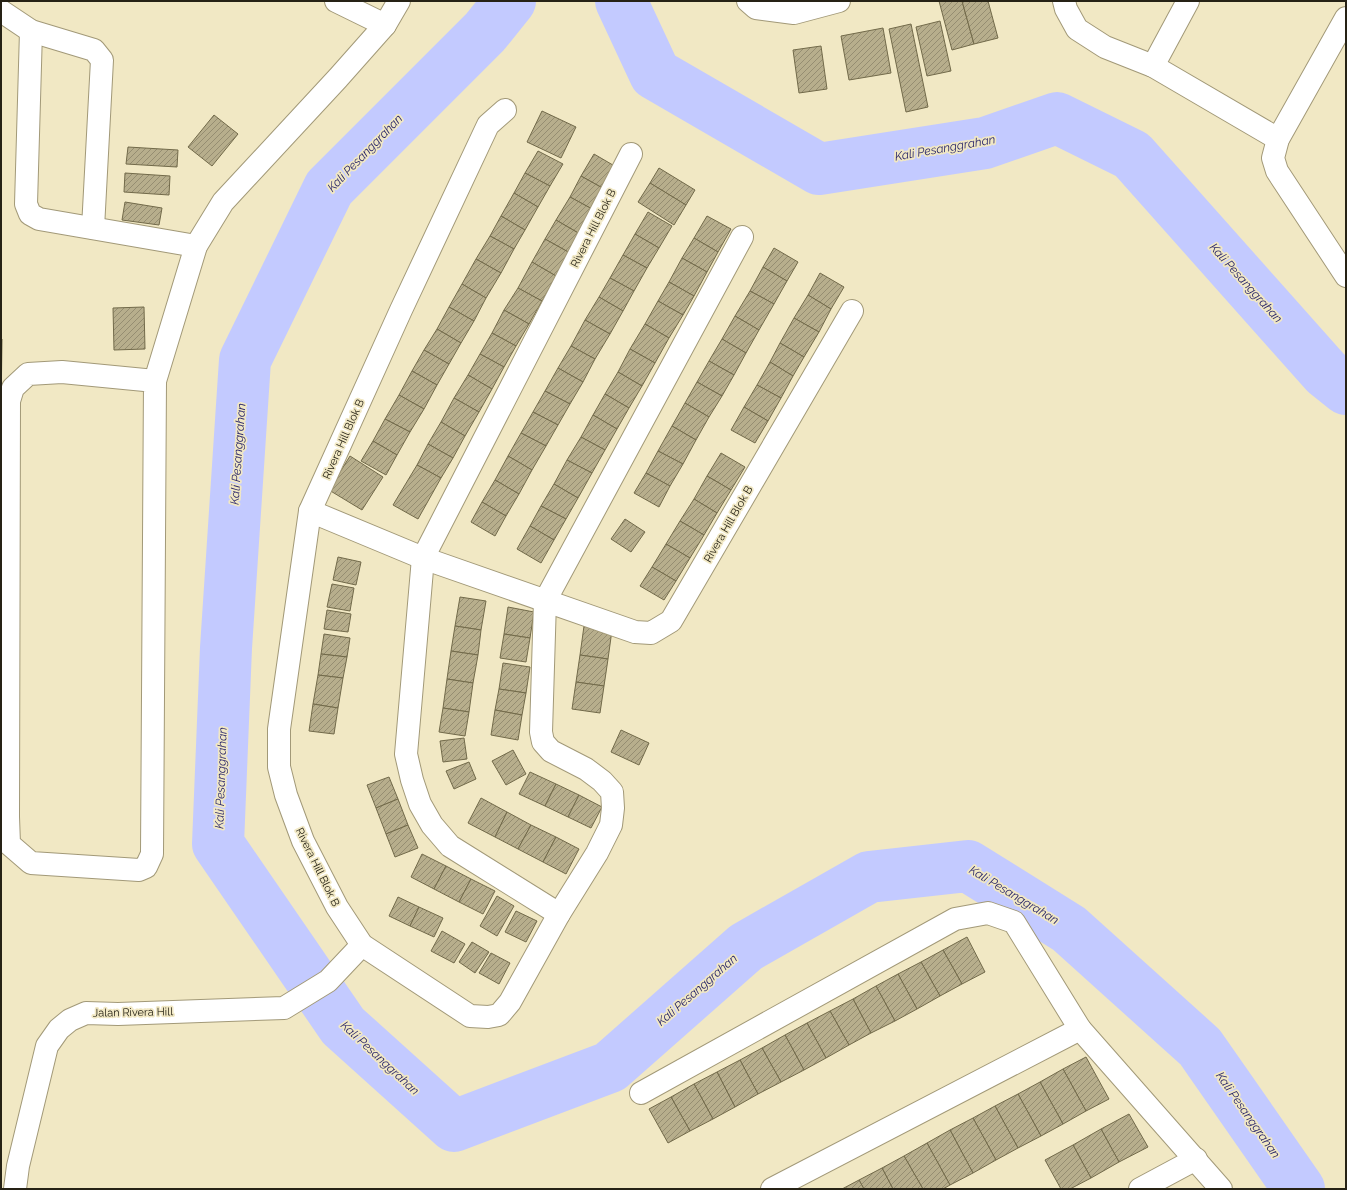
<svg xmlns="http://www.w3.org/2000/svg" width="1347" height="1190" font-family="Raleway,sans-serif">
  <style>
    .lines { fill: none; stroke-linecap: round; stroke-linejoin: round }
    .river { stroke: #c3caff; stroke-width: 52 }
    .building { fill: url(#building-hatch); stroke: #726a4a }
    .street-casing { stroke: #a29978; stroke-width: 24 }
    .street { stroke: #fff; stroke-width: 22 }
    .labels { text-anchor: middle; stroke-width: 3.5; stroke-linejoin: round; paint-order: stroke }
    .street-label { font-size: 11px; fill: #262215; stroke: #f1e8c4 }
    .water-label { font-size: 12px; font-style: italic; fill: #231f67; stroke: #f1e8c4 }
  </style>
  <defs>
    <pattern id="building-hatch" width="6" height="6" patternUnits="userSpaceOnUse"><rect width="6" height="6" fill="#b7ae8c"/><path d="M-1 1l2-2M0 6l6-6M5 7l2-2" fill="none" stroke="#958d71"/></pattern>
  </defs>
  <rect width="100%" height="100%" fill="#f1e8c4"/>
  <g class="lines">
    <g class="river">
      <polyline points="510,1 485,32 329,188 245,360 226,648 218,844 343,1026 454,1126 610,1067 746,947 869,877 968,866 1069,929 1200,1047 1299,1189"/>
      <polyline points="621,1 655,74 819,169 985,143 1057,118 1132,155 1326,373 1346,389"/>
    </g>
  </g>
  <g class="building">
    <polygon points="939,1 962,1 974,44 952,50"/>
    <polygon points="962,1 988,1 998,38 974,44"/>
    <polygon points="940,21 951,71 927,76 916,27"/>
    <polygon points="911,24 928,107 906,112 889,29"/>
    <polygon points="883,28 891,73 849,80 841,36"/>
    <polygon points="821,46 827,89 799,93 793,50"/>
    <polygon points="542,111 576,127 561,158 527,142"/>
    <polygon points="214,115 238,134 212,166 188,147"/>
    <polygon points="128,147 178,150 177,167 126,164"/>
    <polygon points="538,151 563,164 550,186 525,173"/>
    <polygon points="594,154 618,168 606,190 581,176"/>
    <polygon points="659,168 695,190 686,205 650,183"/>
    <polygon points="125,173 170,176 169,195 124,192"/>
    <polygon points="525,173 550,186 538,207 514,193"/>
    <polygon points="581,176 606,190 594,210 570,197"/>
    <polygon points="650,183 686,205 674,225 638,202"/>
    <polygon points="514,193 538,207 525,230 501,216"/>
    <polygon points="570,197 594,210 580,234 556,220"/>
    <polygon points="125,202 162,208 159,225 122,220"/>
    <polygon points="648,212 672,226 659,248 635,234"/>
    <polygon points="501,216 525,230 514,249 490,236"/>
    <polygon points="707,216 731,229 718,252 694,238"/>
    <polygon points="556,220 580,234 570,253 545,239"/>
    <polygon points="635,234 659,248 647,268 623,255"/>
    <polygon points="490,236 514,249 501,273 476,259"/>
    <polygon points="694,238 718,252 707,272 682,258"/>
    <polygon points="545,239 570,253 556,276 532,262"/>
    <polygon points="774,248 798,262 787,281 763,267"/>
    <polygon points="623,255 647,268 634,291 610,278"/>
    <polygon points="682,258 707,272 694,296 669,282"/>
    <polygon points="476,259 501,273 486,298 462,284"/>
    <polygon points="532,262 556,276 542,301 518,288"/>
    <polygon points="763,267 787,281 774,304 750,291"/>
    <polygon points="820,273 844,287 831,309 808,295"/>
    <polygon points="610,278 634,291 623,311 599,297"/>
    <polygon points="669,282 694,296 683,315 658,301"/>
    <polygon points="462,284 486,298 474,321 449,307"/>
    <polygon points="518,288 542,301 529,324 504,310"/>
    <polygon points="750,291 774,304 759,330 735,316"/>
    <polygon points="808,295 831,309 819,332 794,318"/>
    <polygon points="599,297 623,311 610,334 585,320"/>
    <polygon points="658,301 683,315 669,338 645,324"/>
    <polygon points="144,307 145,349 114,350 113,308"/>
    <polygon points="449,307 474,321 461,343 437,329"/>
    <polygon points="504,310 529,324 516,346 492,333"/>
    <polygon points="735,316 759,330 746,353 722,339"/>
    <polygon points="794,318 819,332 804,357 780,343"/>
    <polygon points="585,320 610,334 595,359 571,346"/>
    <polygon points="645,324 669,338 655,363 630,349"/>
    <polygon points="437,329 461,343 449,364 424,350"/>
    <polygon points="492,333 516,346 504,367 480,354"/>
    <polygon points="1,339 2,339 1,411"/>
    <polygon points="722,339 746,353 734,375 709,361"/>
    <polygon points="780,343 804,357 793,376 770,362"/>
    <polygon points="571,346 595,359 583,382 558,368"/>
    <polygon points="630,349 655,363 642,386 618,372"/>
    <polygon points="424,350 449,364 437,385 412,371"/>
    <polygon points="480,354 504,367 492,389 468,375"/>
    <polygon points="709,361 734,375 722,396 697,382"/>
    <polygon points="770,362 793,376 781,398 757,385"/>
    <polygon points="558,368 583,382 570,404 545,391"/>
    <polygon points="412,371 437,385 424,409 399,395"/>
    <polygon points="618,372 642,386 629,408 605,394"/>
    <polygon points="468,375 492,389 479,412 454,398"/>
    <polygon points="697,382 722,396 709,417 685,403"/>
    <polygon points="757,385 781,398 768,421 744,407"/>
    <polygon points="545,391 570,404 558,425 533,412"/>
    <polygon points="605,394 629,408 617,429 593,415"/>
    <polygon points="399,395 424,409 410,432 385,419"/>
    <polygon points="454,398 479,412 465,436 441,422"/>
    <polygon points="685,403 709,417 696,440 672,426"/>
    <polygon points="744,407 768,421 755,443 731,430"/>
    <polygon points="533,412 558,425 546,446 521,433"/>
    <polygon points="593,415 617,429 605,450 581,437"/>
    <polygon points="385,419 410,432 397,455 373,441"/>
    <polygon points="441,422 465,436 453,458 428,444"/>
    <polygon points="672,426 696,440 683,464 658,451"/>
    <polygon points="521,433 546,446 532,470 508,456"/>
    <polygon points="581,437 605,450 592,473 567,460"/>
    <polygon points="373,441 397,455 386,475 361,461"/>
    <polygon points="428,444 453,458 441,478 417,465"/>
    <polygon points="658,451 683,464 670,486 646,473"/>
    <polygon points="721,453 745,467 731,490 707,476"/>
    <polygon points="350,456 383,477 362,510 329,490"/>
    <polygon points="508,456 532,470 519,494 495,480"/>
    <polygon points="567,460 592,473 578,498 554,484"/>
    <polygon points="417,465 441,478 418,519 393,505"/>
    <polygon points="646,473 670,486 659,507 634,493"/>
    <polygon points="707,476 731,490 717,513 694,499"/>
    <polygon points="495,480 519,494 506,516 482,502"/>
    <polygon points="554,484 578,498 566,519 541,506"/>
    <polygon points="694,499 717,513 704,535 680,521"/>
    <polygon points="482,502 506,516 495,536 471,522"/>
    <polygon points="541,506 566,519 554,540 530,526"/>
    <polygon points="625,519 645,532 631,552 611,539"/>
    <polygon points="680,521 704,535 690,558 666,544"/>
    <polygon points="530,526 554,540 541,563 517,549"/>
    <polygon points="666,544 690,558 676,581 652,567"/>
    <polygon points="338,557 361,562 356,585 333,580"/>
    <polygon points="652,567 676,581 664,600 640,586"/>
    <polygon points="332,584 354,588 350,611 327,607"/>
    <polygon points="460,597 486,601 481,630 455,626"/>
    <polygon points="508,607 534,612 530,638 504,634"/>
    <polygon points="327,610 351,614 348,632 324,629"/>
    <polygon points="455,626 481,630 478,655 451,651"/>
    <polygon points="584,626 612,630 608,659 580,655"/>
    <polygon points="324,634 350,638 347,657 321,654"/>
    <polygon points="504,634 530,638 526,662 500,658"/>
    <polygon points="451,651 478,655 473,683 447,679"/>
    <polygon points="321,654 347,657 343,678 318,675"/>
    <polygon points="580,655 608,659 604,686 576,682"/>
    <polygon points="503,663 530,667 526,693 499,689"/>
    <polygon points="318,675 343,678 338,708 313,704"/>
    <polygon points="447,679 473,683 469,712 443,708"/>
    <polygon points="576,682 604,686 600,713 572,709"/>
    <polygon points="499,689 526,693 522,715 495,710"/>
    <polygon points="313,704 338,708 334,734 309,731"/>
    <polygon points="443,708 469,712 465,736 439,732"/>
    <polygon points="495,710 522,715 518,740 491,735"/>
    <polygon points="621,730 649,743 639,765 611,752"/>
    <polygon points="464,738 467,759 443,762 440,741"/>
    <polygon points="513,750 526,774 506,785 492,761"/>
    <polygon points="469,762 476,779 454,789 446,771"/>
    <polygon points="530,772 556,784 545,806 519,794"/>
    <polygon points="389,777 398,799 376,808 367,785"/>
    <polygon points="556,784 579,795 568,817 545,806"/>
    <polygon points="579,795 602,807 591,828 568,817"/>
    <polygon points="481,798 507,812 495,837 468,823"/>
    <polygon points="398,799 408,825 386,834 376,808"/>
    <polygon points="507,812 531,825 518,849 495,837"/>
    <polygon points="408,825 418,848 395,857 386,834"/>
    <polygon points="531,825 556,837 543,862 518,849"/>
    <polygon points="556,837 579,849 566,874 543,862"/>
    <polygon points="422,854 446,866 434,889 411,877"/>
    <polygon points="446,866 471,879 459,902 434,889"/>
    <polygon points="471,879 495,891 483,914 459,902"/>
    <polygon points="497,896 514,906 497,936 480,926"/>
    <polygon points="398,897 419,907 410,926 389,916"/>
    <polygon points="419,907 443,918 434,937 410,926"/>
    <polygon points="516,911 537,921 526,942 505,932"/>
    <polygon points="442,931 465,944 454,963 431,951"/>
    <polygon points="967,937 985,972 962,984 943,950"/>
    <polygon points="472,942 489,952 475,973 459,962"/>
    <polygon points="943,950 962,984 940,996 921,962"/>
    <polygon points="491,953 510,963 499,984 479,973"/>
    <polygon points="921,962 940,996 917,1009 898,974"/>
    <polygon points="898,974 917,1009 895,1021 876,986"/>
    <polygon points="876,986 895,1021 871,1033 853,999"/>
    <polygon points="853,999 871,1033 849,1045 830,1011"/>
    <polygon points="830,1011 849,1045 826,1058 807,1023"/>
    <polygon points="807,1023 826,1058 804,1070 785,1035"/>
    <polygon points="785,1035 804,1070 781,1082 762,1048"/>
    <polygon points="762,1048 781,1082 758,1094 740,1060"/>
    <polygon points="1086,1057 1109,1099 1086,1111 1063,1069"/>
    <polygon points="740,1060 758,1094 735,1107 717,1072"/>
    <polygon points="1063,1069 1086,1111 1063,1124 1040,1082"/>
    <polygon points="717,1072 735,1107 713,1119 694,1084"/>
    <polygon points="1040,1082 1063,1124 1041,1136 1018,1094"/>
    <polygon points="694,1084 713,1119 690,1131 671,1097"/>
    <polygon points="1018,1094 1041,1136 1018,1148 995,1106"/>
    <polygon points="671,1097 690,1131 668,1143 649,1109"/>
    <polygon points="995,1106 1018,1148 996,1160 973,1118"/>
    <polygon points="1129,1114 1148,1147 1119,1162 1101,1129"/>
    <polygon points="973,1118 996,1160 973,1173 950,1130"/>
    <polygon points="1101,1129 1119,1162 1091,1178 1073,1145"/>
    <polygon points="950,1130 973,1173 950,1185 927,1143"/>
    <polygon points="927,1143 950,1185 943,1189 923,1189 904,1156"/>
    <polygon points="1073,1145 1091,1178 1070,1189 1061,1189 1045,1160"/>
    <polygon points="904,1156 923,1189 893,1189 882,1168"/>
    <polygon points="882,1168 893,1189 864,1189 859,1180"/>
    <polygon points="859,1180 864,1189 842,1189"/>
  </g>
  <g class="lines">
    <defs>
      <g id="street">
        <polyline points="336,1 385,25"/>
        <polyline points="748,1 756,8 794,13 839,1"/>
        <polyline points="1064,1 1066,9 1077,29 1105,47 1153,66 1278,139"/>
        <polyline points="1,11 31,31 94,50 102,60 93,228"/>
        <polyline points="1346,18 1278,139 1273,158 1277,171 1346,276"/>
        <polyline points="31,31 26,204 30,214 39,219 196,246"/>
        <polyline points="1153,66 1188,1"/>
        <polyline points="505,110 488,125 401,310 310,511 279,729 279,767 286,795 303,841 337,907 362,945 470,1016 488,1017 499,1015 510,1002 559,914 597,853 611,825 613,808 612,792 602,781 586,769 551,751 543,742 541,732 545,601 742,237"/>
        <polyline points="155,381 62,372 28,374 13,388 9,401 8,817 9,844 31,863 139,870 146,867 152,854 155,381 196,246 223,202 338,78 385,25 399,1"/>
        <polyline points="310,511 423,558 635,632 651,633 671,621 852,311"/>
        <polyline points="559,914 450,846 432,825 420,804 412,780 406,754 423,558 631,154"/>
        <polyline points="641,1093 955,919 988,913 1014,922 1080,1029 1221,1189"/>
        <polyline points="15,1189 18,1166 47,1046 59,1029 70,1020 86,1013 118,1014 284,1008 328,981 362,945"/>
        <polyline points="772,1189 1080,1029"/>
        <polyline points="1140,1189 1196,1159"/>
      </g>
    </defs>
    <use href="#street" class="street-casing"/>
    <use href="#street" class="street"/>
  </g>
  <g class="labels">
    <g class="street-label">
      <text transform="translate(593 228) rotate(-63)" y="4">Rivera Hill Blok B</text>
      <text transform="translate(343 439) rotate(-66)" y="4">Rivera Hill Blok B</text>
      <text transform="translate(728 524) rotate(-60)" y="4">Rivera Hill Blok B</text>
      <text transform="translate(318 867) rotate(64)" y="4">Rivera Hill Blok B</text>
      <text transform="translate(133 1012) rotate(-1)" y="4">Jalan Rivera Hill</text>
    </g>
    <g class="water-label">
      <text transform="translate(945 148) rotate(-10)" y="4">Kali Pesanggrahan</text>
      <text transform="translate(365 153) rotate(-46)" y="4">Kali Pesanggrahan</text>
      <text transform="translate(1246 283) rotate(48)" y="4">Kali Pesanggrahan</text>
      <text transform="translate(238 454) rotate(-86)" y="4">Kali Pesanggrahan</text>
      <text transform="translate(221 778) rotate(-88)" y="4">Kali Pesanggrahan</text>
      <text transform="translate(1014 895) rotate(31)" y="4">Kali Pesanggrahan</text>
      <text transform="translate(697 990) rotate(-41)" y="4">Kali Pesanggrahan</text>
      <text transform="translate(380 1058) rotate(43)" y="4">Kali Pesanggrahan</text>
      <text transform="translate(1248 1115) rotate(55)" y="4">Kali Pesanggrahan</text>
    </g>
  </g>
  <rect width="1347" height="1190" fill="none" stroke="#262215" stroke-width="4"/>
</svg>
